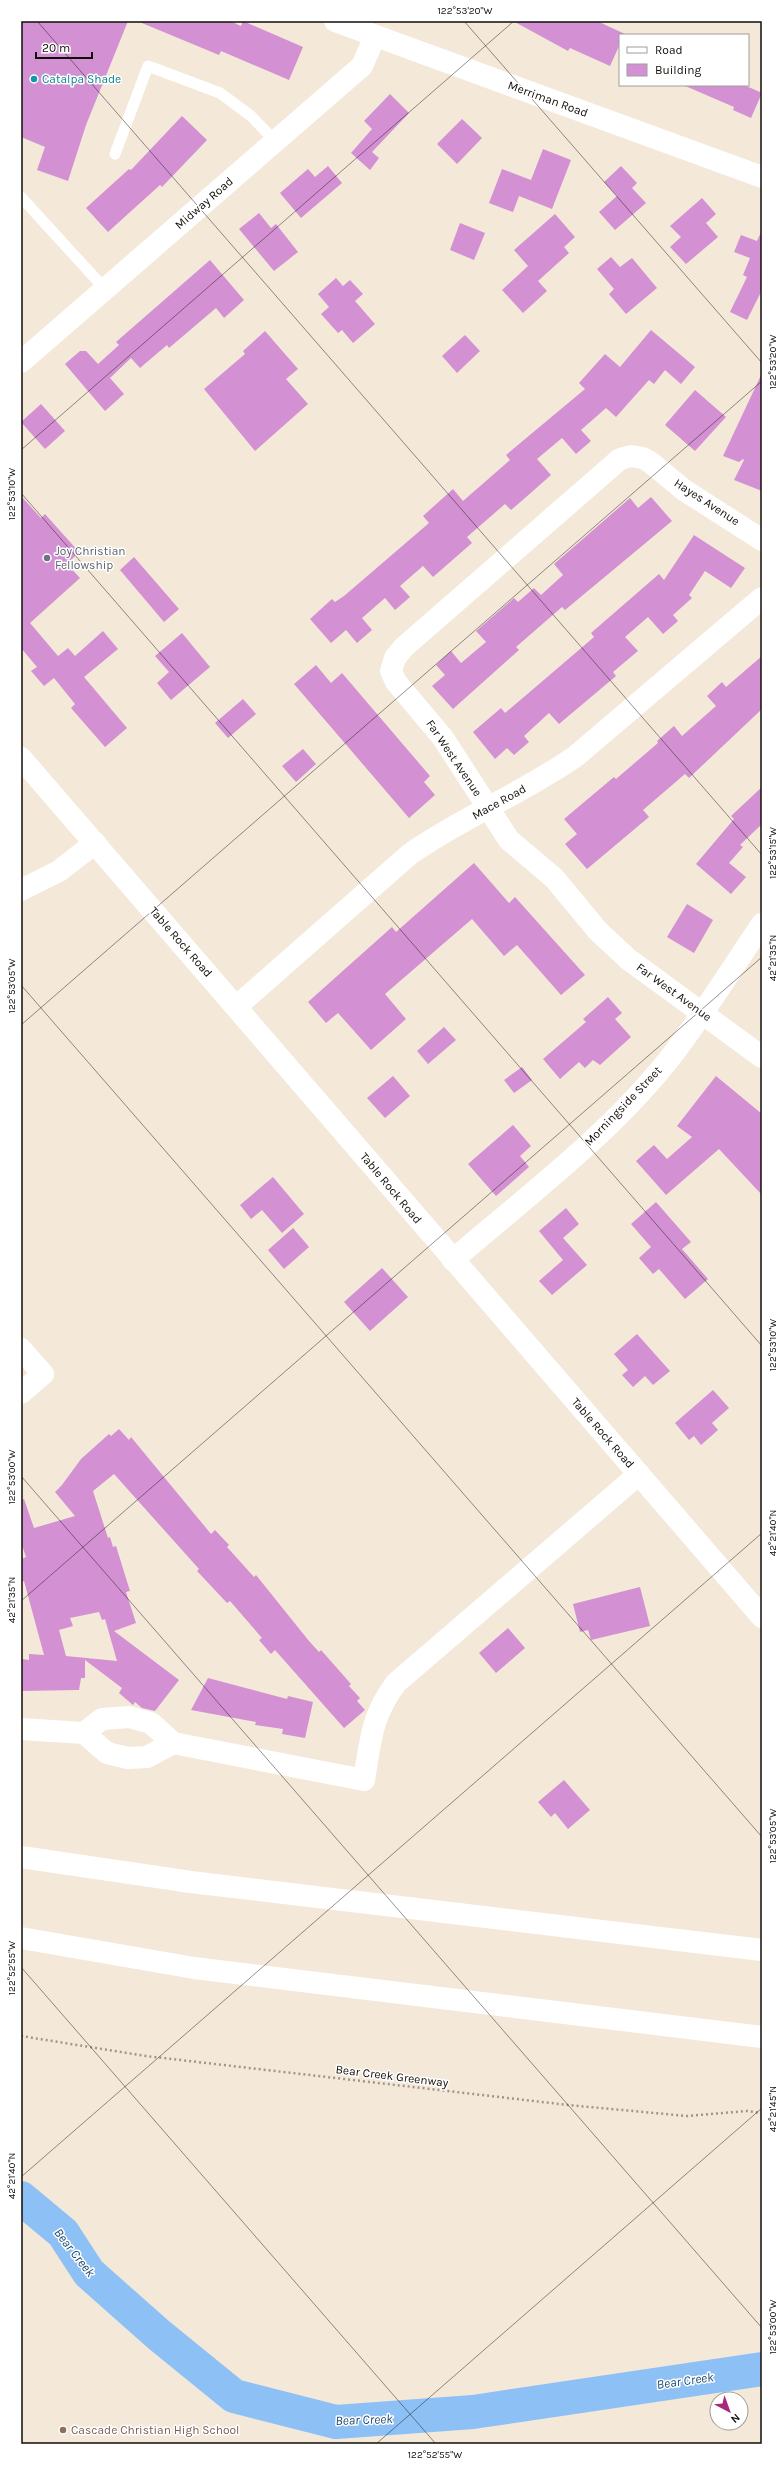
<svg xmlns="http://www.w3.org/2000/svg" width="783" height="2465" font-family="Karla,sans-serif">
  <style>
    .lines { fill: none; stroke-linecap: round; stroke-linejoin: round }
    .river { stroke: #8dc1f6; stroke-width: 34 }
    .building { fill: #d391d3; fill-rule: evenodd }
    .path { stroke: #9f968b; stroke-width: 2.5; stroke-dasharray: 2 3; stroke-linecap: butt }
    .service { stroke: #fff; stroke-width: 11 }
    .minor { stroke: #fff; stroke-width: 22 }
    .tertiary { stroke: #fff; stroke-width: 22 }
    .secondary { stroke: #fff; stroke-width: 22 }
    .motorway { stroke: #fff; stroke-width: 22 }
    .ticks { fill: none; stroke: #110d08; stroke-width: 1; stroke-opacity: 0.45 }
    .culture-dot { fill: #0f9aa8; stroke: #fff; stroke-width: 1.5 }
    .worship-dot { fill: #6b7280; stroke: #fff; stroke-width: 1.5 }
    .education-dot { fill: #8d6e63; stroke: #fff; stroke-width: 1.5 }
    .labels { text-anchor: middle; stroke-width: 3; stroke-linejoin: round; paint-order: stroke }
    .culture-label { font-size: 12px; fill: #0d838f; stroke: #fff; text-anchor: start }
    .street-label { font-size: 12px; fill: #110d08; stroke: #fff }
    .worship-label { font-size: 12px; fill: #5b616d; stroke: #fff; text-anchor: start }
    .education-label { font-size: 12px; fill: #785e54; stroke: #fff; text-anchor: start }
    .water-label { font-size: 13px; font-style: italic; fill: #1a4973; stroke: #fff }
    .neatline { fill: none; stroke: #110d08; stroke-width: 1.5 }
    .ticks-label { font-size: 10px; text-anchor: middle; fill: #110d08 }
  </style>
  <rect width="100%" height="100%" fill="#f4e8d9"/>
  <g class="lines">
    <polyline class="river" points="21,2198 63,2233 89,2273 159,2335 234,2396 336,2422 473,2412 762,2369"/>
  </g>
  <g class="building">
    <polygon points="21,21 128,21 86,125 68,181 37,170 45,147 21,137"/>
    <polygon points="137,21 230,21 241,26 243,21 303,47 289,80 221,51 219,55"/>
    <polygon points="513,21 597,21 625,34 620,35 620,44 610,66 570,48 568,51"/>
    <polygon points="683,85 744,85 762,93 751,118 733,110 734,107"/>
    <polygon points="390,94 409,113 372,152 379,158 370,170 351,153 372,129 364,121"/>
    <polygon points="182,116 207,140 162,187 160,185 108,232 86,208 129,169 131,170"/>
    <polygon points="462,119 482,138 457,164 437,144"/>
    <polygon points="543,149 571,160 552,209 519,196 513,212 489,203 502,169 531,180"/>
    <polygon points="328,166 342,183 301,218 280,193 308,169 315,177"/>
    <polygon points="621,166 637,183 632,188 646,203 615,230 599,212 617,196 604,182"/>
    <polygon points="702,198 716,214 706,223 718,237 686,264 670,247 681,237 670,226"/>
    <polygon points="259,213 271,228 276,224 298,252 274,271 239,229"/>
    <polygon points="555,214 575,237 564,247 569,253 538,281 547,291 523,313 502,290 528,266 514,250"/>
    <polygon points="460,223 485,233 474,260 450,250"/>
    <polygon points="762,230 762,290 747,320 730,312 747,277 743,275 750,258 734,252 741,235 757,241"/>
    <polygon points="611,257 620,267 632,258 657,288 626,314 609,294 614,289 597,269"/>
    <polygon points="210,260 244,300 224,318 216,308 169,348 167,345 140,368 131,358 110,378 124,394 105,411 65,364 80,351 86,351 98,364 119,345 116,342"/>
    <polygon points="336,278 343,286 350,280 363,294 355,301 375,324 353,343 342,330 338,333 321,314 329,307 318,294"/>
    <polygon points="651,330 695,367 681,384 665,370 654,384 649,380 616,417 606,408 581,430 591,441 576,454 562,438 537,459 551,475 525,498 511,510 505,504 467,537 472,543 433,577 423,566 400,586 410,597 395,610 385,598 362,618 372,630 357,643 346,630 331,643 310,619 332,599 335,602 344,596 429,523 423,516 453,489 463,501 510,460 506,455 585,389 579,383 605,354 620,367"/>
    <polygon points="265,331 298,369 286,379 308,404 255,451 204,389 245,354 243,351"/>
    <polygon points="465,335 480,351 457,373 442,356"/>
    <polygon points="762,373 762,491 734,480 744,460 743,459 739,462 723,456"/>
    <polygon points="695,390 726,417 695,451 665,425"/>
    <polygon points="41,404 65,431 45,449 21,422"/>
    <polygon points="21,496 41,518 45,514 79,552 67,564 80,578 30,623 58,656 68,648 75,656 103,631 118,649 84,677 127,728 105,747 71,708 75,704 54,678 44,686 31,671 37,667 21,648"/>
    <polygon points="651,497 672,521 565,610 562,607 516,647 519,650 453,709 432,686 445,675 436,665 451,651 461,663 486,642 476,631 514,598 518,602 534,588 541,595 563,575 554,564 630,498 638,508"/>
    <polygon points="694,535 745,568 731,588 705,571 689,595 692,598 673,615 678,621 663,634 648,617 625,637 638,651 613,672 616,676 559,724 549,713 524,736 529,742 514,755 507,748 495,759 473,732 501,708 505,713 545,679 594,637 591,633 659,574 664,580"/>
    <polygon points="134,557 179,609 164,622 120,570"/>
    <polygon points="182,633 210,667 171,700 157,683 169,672 155,656"/>
    <polygon points="762,656 762,709 689,778 685,774 643,810 649,817 587,869 565,844 577,834 564,819 614,777 616,779 658,743 657,741 674,726 682,736 716,706 707,696 722,682 726,687"/>
    <polygon points="316,665 331,683 342,673 430,776 424,782 435,795 409,818 294,684"/>
    <polygon points="243,699 256,714 228,738 215,723"/>
    <polygon points="303,749 316,764 296,782 282,766"/>
    <polygon points="762,787 762,824 740,845 743,847 729,863 746,877 731,894 696,864 734,819 731,816"/>
    <polygon points="474,863 509,903 515,897 585,975 561,995 517,945 504,956 472,919 385,994 406,1019 371,1050 338,1013 326,1023 308,1002 392,927 396,932"/>
    <polygon points="687,904 713,920 694,953 667,937"/>
    <polygon points="608,997 622,1013 615,1019 631,1037 600,1065 593,1060 585,1068 579,1062 560,1079 543,1059 586,1022 583,1019"/>
    <polygon points="444,1027 456,1040 428,1064 417,1051"/>
    <polygon points="522,1067 532,1080 514,1093 504,1080"/>
    <polygon points="393,1076 410,1096 385,1118 367,1098"/>
    <polygon points="716,1076 762,1114 762,1195 719,1149 666,1195 636,1161 654,1145 667,1159 692,1137 677,1126"/>
    <polygon points="513,1125 531,1146 520,1156 529,1167 496,1196 468,1164"/>
    <polygon points="273,1177 304,1214 282,1233 262,1210 251,1219 240,1205"/>
    <polygon points="656,1202 691,1242 682,1249 708,1279 685,1299 659,1269 653,1274 639,1258 651,1247 631,1224"/>
    <polygon points="566,1208 579,1224 563,1238 587,1265 552,1295 539,1281 563,1260 539,1231"/>
    <polygon points="293,1228 309,1247 284,1269 268,1250"/>
    <polygon points="382,1268 408,1297 370,1331 344,1302"/>
    <polygon points="637,1334 670,1371 653,1385 645,1376 633,1387 622,1375 628,1370 614,1354"/>
    <polygon points="713,1390 729,1408 712,1423 718,1430 701,1445 694,1436 689,1440 675,1423"/>
    <path d="M119 1429 129 1440 131 1437 211 1534 215 1530 229 1545 227 1547 254 1577 256 1575 309 1641 319 1652 321 1650 351 1684 349 1686 360 1698 357 1701 365 1710 344 1728 275 1650 271 1654 259 1640 262 1638 230 1601 227 1603 197 1571 199 1569 114 1474 93 1491 108 1538 110 1537 113 1547 116 1546 130 1591 126 1592 136 1623 114 1631 179 1680 155 1711 142 1708 135 1702 133 1705 119 1693 122 1688 85 1660V1678H81L79 1690 21 1691 22 1659 29 1660V1654L44 1655 24 1581 21 1582V1559L26 1557 21 1542V1500L24 1499 34 1528 75 1516 55 1492 62 1485 81 1459 109 1434 111 1436ZM99 1612 102 1620 105 1619 117 1661 66 1656 59 1630 73 1626 70 1618Z"/>
    <polygon points="640,1587 650,1626 591,1640 588,1630 580,1632 573,1604"/>
    <polygon points="508,1628 525,1648 496,1673 479,1653"/>
    <polygon points="208,1678 287,1699 288,1696 313,1702 305,1738 282,1734 283,1729 255,1725 256,1722 191,1710"/>
    <polygon points="564,1780 590,1810 568,1829 555,1813 551,1817 538,1802"/>
  </g>
  <g class="lines">
    <polyline class="path" points="21,2036 146,2056 568,2105 687,2116 747,2111 762,2113"/>
    <g class="service">
      <polyline points="115,154 148,66 220,93 251,116 275,141"/>
      <polyline points="21,197 105,289"/>
    </g>
    <g class="minor">
      <polyline points="21,362 362,66 375,36"/>
      <polyline points="762,540 684,490 650,462 643,458 631,456 620,459 404,647 395,658 391,671 396,682 443,738 509,840 554,878 598,931 628,959 762,1057"/>
      <polyline points="21,890 59,871 95,843"/>
      <path d="M237 1006 410 854C463 817 523 793 576 756L762 598"/>
      <path d="M453 1260C527 1196 613 1132 673 1054 705 1012 733 967 762 924"/>
      <polyline points="21,1349 43,1374 21,1393"/>
      <polyline points="21,1729 84,1733 107,1753 128,1758 147,1757 173,1743"/>
      <path d="M84 1733 102 1719 129 1717 151 1723 173 1743 364 1780C371 1739 371 1717 396 1683L639 1474"/>
    </g>
    <polyline class="tertiary" points="335,21 762,177"/>
    <polyline class="secondary" points="21,758 762,1617"/>
    <g class="motorway">
      <polyline points="21,1857 191,1882 762,1950"/>
      <polyline points="21,1938 194,1968 762,2037"/>
    </g>
  </g>
  <path class="ticks" d="M37 21 762 855M464 21 762 363M21 450 514 21M21 493 762 1346M21 985 762 1837M21 1025 762 381M21 1476 762 2328M21 1601 762 957M21 1967 436 2444M21 2177 762 1533M376 2444 762 2108"/>
  <circle class="culture-dot" cx="34" cy="79" r="4"/>
  <circle class="worship-dot" cx="47" cy="558" r="4"/>
  <circle class="education-dot" cx="63" cy="2430" r="4"/>
  <g class="labels">
    <g class="culture-label">
      <text x="42" y="83">Catalpa Shade</text>
    </g>
    <g class="street-label">
      <text transform="translate(548 99) rotate(20)" y="4">Merriman Road</text>
      <text transform="translate(204 203) rotate(-41)" y="4">Midway Road</text>
      <text transform="translate(707 502) rotate(33)" y="4">Hayes Avenue</text>
      <text transform="translate(454 758) rotate(56)" y="4">Far West Avenue</text>
      <text transform="translate(499 802) rotate(-29)" y="4">Mace Road</text>
      <text transform="translate(181 942) rotate(49)" y="4">Table Rock Road</text>
      <text transform="translate(674 992) rotate(36)" y="4">Far West Avenue</text>
      <text transform="translate(623 1106) rotate(-46)" y="4">Morningside Street</text>
      <text transform="translate(391 1188) rotate(50)" y="4">Table Rock Road</text>
      <text transform="translate(603 1433) rotate(49)" y="4">Table Rock Road</text>
      <text transform="translate(392 2076) rotate(7)" y="4">Bear Creek Greenway</text>
    </g>
    <g class="worship-label">
      <text x="55" y="555">Joy Christian<tspan x="55" dy="14">Fellowship</tspan></text>
    </g>
    <g class="education-label">
      <text x="71" y="2434">Cascade Christian High School</text>
    </g>
    <g class="water-label">
      <text transform="translate(75 2252) rotate(52)" y="5">Bear Creek</text>
      <text transform="translate(685 2380) rotate(-8)" y="5">Bear Creek</text>
      <text transform="translate(364 2419) rotate(-2)" y="5">Bear Creek</text>
    </g>
  </g>
  <rect width="783" height="2465" fill="none" stroke="#ffffff" stroke-width="44"/>
  <rect x="619" y="34" width="130" height="52" fill="#ffffff" stroke="#a09e9c"/>
  <rect x="627" y="47" width="20" height="6" fill="#ffffff" stroke="#a09e9c"/>
  <text x="655" y="54" font-size="12" fill="#110d08">Road</text>
  <rect x="627" y="64" width="20" height="12" fill="#d391d3" stroke="#a09e9c"/>
  <text x="655" y="74" font-size="12" fill="#110d08">Building</text>
  <g transform="translate(729 2411) rotate(139)"><circle r="19" fill="#ffffff" stroke="#a09e9c"/>
  <path d="M0-3L7 15L0 10L-7 15Z" fill="#a52a7e"/>
  <text y="-6" font-size="11" font-weight="bold" text-anchor="middle" fill="#110d08">N</text>
  </g>
  <path d="M36 52v6h56v-6" fill="none" stroke="#110d08" stroke-width="2"/>
  <text x="42" y="52" font-size="12" fill="#110d08" stroke="#ffffff" stroke-width="3" paint-order="stroke">20 m</text>
  <rect x="22" y="22" width="739" height="2421" class="neatline"/>
  <g class="ticks-label">
    <text x="465" y="14">122°53'20"W</text>
    <text transform="translate(772 362) rotate(-90)" y="4">122°53'20"W</text>
    <text transform="translate(11 494) rotate(-90)" y="4">122°53'10"W</text>
    <text transform="translate(772 853) rotate(-90)" y="4">122°53'15"W</text>
    <text transform="translate(772 958) rotate(-90)" y="4">42°21'35"N</text>
    <text transform="translate(11 986) rotate(-90)" y="4">122°53'05"W</text>
    <text transform="translate(772 1345) rotate(-90)" y="4">122°53'10"W</text>
    <text transform="translate(11 1477) rotate(-90)" y="4">122°53'00"W</text>
    <text transform="translate(772 1533) rotate(-90)" y="4">42°21'40"N</text>
    <text transform="translate(11 1600) rotate(-90)" y="4">42°21'35"N</text>
    <text transform="translate(772 1836) rotate(-90)" y="4">122°53'05"W</text>
    <text transform="translate(11 1968) rotate(-90)" y="4">122°52'55"W</text>
    <text transform="translate(772 2109) rotate(-90)" y="4">42°21'45"N</text>
    <text transform="translate(11 2176) rotate(-90)" y="4">42°21'40"N</text>
    <text transform="translate(772 2327) rotate(-90)" y="4">122°53'00"W</text>
    <text x="435" y="2458">122°52'55"W</text>
  </g>
</svg>
